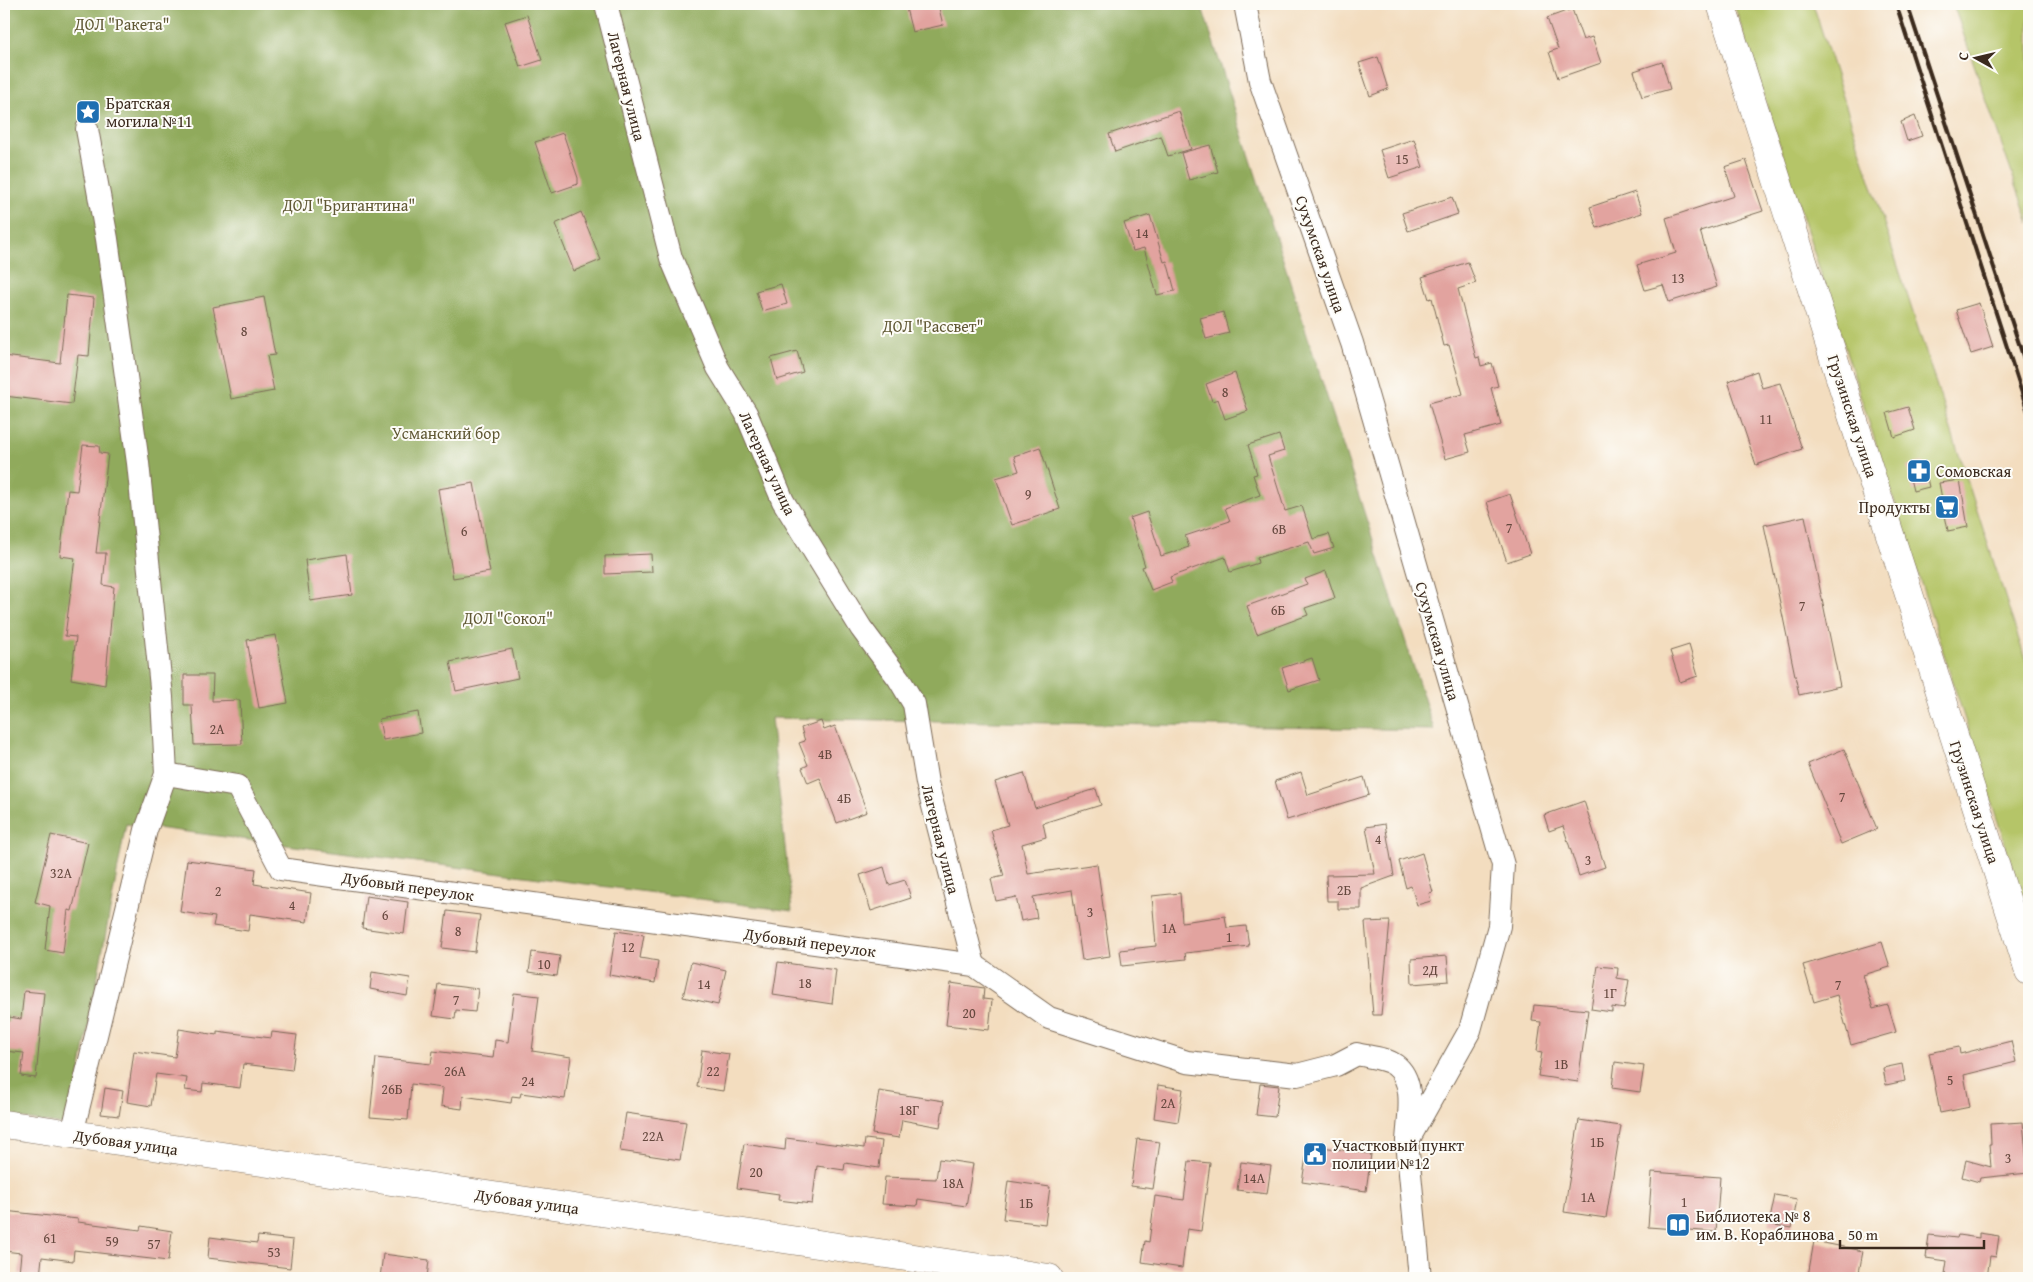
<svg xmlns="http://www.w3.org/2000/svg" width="2033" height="1282" font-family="'Gentium Book Plus',serif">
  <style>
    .green { fill: #b5c568; stroke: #787843 }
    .forest { fill: #90aa5c; stroke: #666a3d }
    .building { fill: #e2a39f }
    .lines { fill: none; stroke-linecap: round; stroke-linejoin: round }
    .minor-casing { stroke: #7b6956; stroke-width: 24 }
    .tertiary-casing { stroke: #7b6956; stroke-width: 29 }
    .minor { stroke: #fff; stroke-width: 22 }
    .tertiary { stroke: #fff; stroke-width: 28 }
    .rail { stroke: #3b2a1e; stroke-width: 4 }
    .labels { text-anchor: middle; stroke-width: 4; stroke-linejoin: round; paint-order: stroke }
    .number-label { font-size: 14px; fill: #65483e }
    .park-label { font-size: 16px; fill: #605834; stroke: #fdfcf7 }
    .street-label { font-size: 16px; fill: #3b2a1e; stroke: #fdfcf7 }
    .poi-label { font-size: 16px; fill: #3b2a1e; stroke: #fdfcf7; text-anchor: start }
  </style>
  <rect width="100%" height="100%" fill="#fdfcf7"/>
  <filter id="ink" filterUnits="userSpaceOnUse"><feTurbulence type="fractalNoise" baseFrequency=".02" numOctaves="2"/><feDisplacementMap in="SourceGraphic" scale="10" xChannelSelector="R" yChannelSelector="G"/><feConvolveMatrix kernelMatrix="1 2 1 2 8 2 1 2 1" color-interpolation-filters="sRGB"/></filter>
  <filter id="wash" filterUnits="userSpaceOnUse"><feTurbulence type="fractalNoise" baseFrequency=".0096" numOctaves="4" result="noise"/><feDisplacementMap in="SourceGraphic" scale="20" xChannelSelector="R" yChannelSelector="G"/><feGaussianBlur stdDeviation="1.12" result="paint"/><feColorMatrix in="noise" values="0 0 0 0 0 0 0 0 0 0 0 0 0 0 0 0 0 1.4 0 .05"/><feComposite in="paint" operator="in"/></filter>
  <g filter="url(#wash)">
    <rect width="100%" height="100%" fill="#f3ddbf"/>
    <g class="green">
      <polygon points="1734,4 1813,4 2029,671 2029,918"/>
      <polygon points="1953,4 2029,4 2029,223"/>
    </g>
    <polygon class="forest" points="4,4 1201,4 1434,730 771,718 792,911 126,824 70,1126 4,1116"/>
    <g id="blocks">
      <g class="building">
        <polygon points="905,4 938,4 943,25 912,32"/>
        <polygon points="1572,9 1583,40 1592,37 1601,63 1558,78 1549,52 1558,49 1547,18"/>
        <polygon points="527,15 542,60 520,67 505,22"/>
        <polygon points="1378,57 1388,89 1370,96 1359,63"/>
        <polygon points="1662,62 1670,89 1642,97 1634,71"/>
        <polygon points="1179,111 1191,149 1168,156 1161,136 1115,152 1109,134"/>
        <polygon points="1915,116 1922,136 1907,141 1901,122"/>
        <polygon points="563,133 578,178 578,184 552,193 535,142"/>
        <polygon points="1414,139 1423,167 1389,178 1380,150"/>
        <polygon points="1210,145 1218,172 1189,180 1181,153"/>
        <polygon points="1746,160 1763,211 1700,231 1717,287 1669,302 1663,285 1645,290 1637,265 1676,253 1666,218 1734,196 1725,167"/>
        <polygon points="1635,192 1642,213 1597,228 1590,207"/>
        <polygon points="1452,197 1458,214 1408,231 1402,213"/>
        <polygon points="581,212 601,260 574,271 555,224"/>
        <polygon points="1150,215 1164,262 1167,261 1175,291 1157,295 1144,248 1133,251 1124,223"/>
        <polygon points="1468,262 1476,283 1458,289 1476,358 1479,357 1481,366 1492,363 1498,386 1491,388 1501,425 1465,435 1470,452 1445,459 1429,403 1463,394 1449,345 1444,346 1432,298 1429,299 1422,277"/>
        <polygon points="781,284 787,304 762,311 756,291"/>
        <polygon points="67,295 94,298 89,356 78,355 72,404 4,396 4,356 60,363"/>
        <polygon points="264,297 275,355 267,356 274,391 231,399 213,307"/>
        <polygon points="1979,303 1993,347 1971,354 1956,310"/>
        <polygon points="1223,312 1229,333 1206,339 1200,318"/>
        <polygon points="797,351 803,372 777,380 771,358"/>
        <polygon points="1757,371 1762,388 1780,383 1802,449 1756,465 1728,381"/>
        <polygon points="1235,373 1248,411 1225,419 1218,399 1212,401 1206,384"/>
        <polygon points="1908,407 1915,430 1894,437 1887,413"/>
        <polygon points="1279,435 1284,451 1268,456 1285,511 1302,506 1313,539 1329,534 1334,548 1314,554 1309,542 1257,558 1258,563 1230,572 1225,557 1170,577 1172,582 1151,590 1142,567 1145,566 1130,518 1147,512 1161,556 1189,547 1185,536 1230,521 1225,508 1260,495 1253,475 1257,474 1248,445"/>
        <polygon points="83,445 99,446 100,453 108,454 96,553 106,553 103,585 114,587 105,685 71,679 76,637 65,636 75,558 60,556 68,490 77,491"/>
        <polygon points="1040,447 1060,509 1012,525 996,478 1019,471 1014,456"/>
        <polygon points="1923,462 1929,487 1913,491 1907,466"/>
        <polygon points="1960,480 1968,527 1948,531 1939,483"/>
        <polygon points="474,483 490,572 453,578 438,489"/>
        <polygon points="1510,494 1530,554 1507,562 1487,502"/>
        <polygon points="1805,516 1840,686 1799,695 1764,525"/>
        <polygon points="347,554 352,595 310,601 305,560"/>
        <polygon points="651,554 652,572 605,574 605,556"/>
        <polygon points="1326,571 1335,598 1305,608 1308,615 1257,634 1247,606 1307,584 1305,579"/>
        <polygon points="276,635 288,703 259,708 247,640"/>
        <polygon points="1689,645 1698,676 1680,682 1670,651"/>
        <polygon points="512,649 518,678 456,691 450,662"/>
        <polygon points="1312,658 1319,680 1289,690 1282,668"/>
        <polygon points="184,675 213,675 212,701 240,700 242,744 194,745 192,705 184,705"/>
        <polygon points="418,712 421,733 383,740 379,719"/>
        <polygon points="821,721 824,730 835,726 867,812 837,823 820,778 808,783 802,768 808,765 799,743 805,741 801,728"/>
        <polygon points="1844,749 1877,829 1841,844 1808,764"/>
        <polygon points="1301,772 1308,795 1364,777 1369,795 1287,820 1275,781"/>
        <polygon points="1024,773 1035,808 1096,789 1101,805 1043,823 1046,837 1022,844 1028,874 1097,864 1110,956 1082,960 1072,890 1033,897 1037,918 1021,921 1016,897 996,901 991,879 1004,876 991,830 1008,825 995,782"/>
        <polygon points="1584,801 1605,867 1579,876 1563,826 1549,831 1544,815"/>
        <polygon points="1385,824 1394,876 1361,888 1361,909 1338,909 1338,901 1327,901 1326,875 1375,874 1366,827"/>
        <polygon points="51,835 88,843 72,911 68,910 63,953 45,950 50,906 35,902"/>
        <polygon points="1422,853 1433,892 1429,893 1431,901 1417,905 1411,886 1406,888 1399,861"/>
        <polygon points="187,860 256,869 254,884 311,893 307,922 250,914 248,931 213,926 215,917 180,912"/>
        <polygon points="884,867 889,885 905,880 911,898 871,911 860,875"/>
        <polygon points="1180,893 1182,922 1225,916 1227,928 1246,926 1249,946 1185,953 1186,959 1122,966 1120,950 1156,946 1152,896"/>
        <polygon points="366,896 408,902 404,934 362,928"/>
        <polygon points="447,911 480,915 475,952 442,948"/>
        <polygon points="1390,921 1381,1015 1373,1015 1365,922"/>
        <polygon points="616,931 644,935 640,958 658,961 655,983 609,975"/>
        <polygon points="1882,942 1890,967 1863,975 1873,1009 1888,1005 1896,1032 1851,1045 1837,995 1814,1002 1803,965"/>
        <polygon points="532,952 560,956 557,976 529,972"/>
        <polygon points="1447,956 1449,981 1412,984 1411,959"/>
        <polygon points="691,962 726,970 718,1005 683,997"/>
        <polygon points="778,962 836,970 832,1004 773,995"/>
        <polygon points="1598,966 1618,968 1617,978 1629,980 1624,1009 1612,1007 1612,1012 1591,1009"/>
        <polygon points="372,972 410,978 407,996 370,989"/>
        <polygon points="951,983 984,988 983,999 992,1000 989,1030 946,1025"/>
        <polygon points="438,984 478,989 475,1012 456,1010 455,1019 433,1016"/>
        <polygon points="24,991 44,993 36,1078 21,1076 24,1053 4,1051 4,1022 9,1022 9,1017 21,1019"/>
        <polygon points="514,993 539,996 532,1051 571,1057 565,1099 521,1093 520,1097 512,1096 511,1103 463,1096 462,1109 441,1106 443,1088 411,1084 408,1120 370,1117 376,1058 431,1064 433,1051 493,1058 495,1040 508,1042"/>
        <polygon points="1534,1005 1588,1010 1578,1082 1538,1076 1542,1052 1537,1051 1541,1022 1532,1021"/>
        <polygon points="179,1029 217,1035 217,1031 271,1038 272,1032 297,1035 292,1070 243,1064 240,1088 203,1083 202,1092 185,1090 187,1078 156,1074 151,1106 127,1102 134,1051 175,1057"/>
        <polygon points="2011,1041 2016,1062 1964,1075 1970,1107 1940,1113 1929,1053 1959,1047 1960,1054"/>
        <polygon points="702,1050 729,1054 723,1091 697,1087"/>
        <polygon points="1615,1062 1644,1066 1640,1092 1612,1088"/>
        <polygon points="1902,1064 1905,1081 1886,1085 1883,1068"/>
        <polygon points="1260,1084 1279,1086 1275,1117 1256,1115"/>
        <polygon points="1158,1085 1183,1089 1178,1122 1154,1118"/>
        <polygon points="105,1088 123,1091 119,1116 101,1114"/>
        <polygon points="879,1091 944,1101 940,1127 902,1120 899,1138 872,1134"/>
        <polygon points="626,1113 686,1122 680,1160 620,1151"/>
        <polygon points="1579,1120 1621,1126 1606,1218 1564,1212"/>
        <polygon points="2023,1122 2028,1173 1980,1178 1979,1182 1962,1177 1966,1160 1991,1167 1989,1144 1991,1144 1990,1124"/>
        <polygon points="786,1138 864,1148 865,1139 882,1141 879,1168 845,1163 844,1170 817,1166 812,1204 778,1200 779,1194 737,1188 744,1144 785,1150"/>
        <polygon points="1137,1139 1160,1142 1153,1189 1131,1186"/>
        <polygon points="1308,1145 1371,1154 1366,1191 1302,1182"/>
        <polygon points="939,1159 973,1164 966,1206 918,1199 917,1206 882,1204 885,1177 936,1179"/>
        <polygon points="1189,1161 1210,1163 1201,1231 1187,1229 1182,1268 1142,1262 1145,1241 1149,1242 1155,1196 1184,1200"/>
        <polygon points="1241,1162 1271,1166 1267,1194 1237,1190"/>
        <polygon points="1652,1172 1720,1177 1716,1232 1648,1227"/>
        <polygon points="1008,1181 1050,1187 1045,1224 1003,1219"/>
        <polygon points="1775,1195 1797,1199 1792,1228 1769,1224"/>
        <polygon points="4,1211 78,1219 78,1222 140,1230 141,1226 172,1231 168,1261 74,1250 73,1261 42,1257 40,1277 19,1274 21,1253 4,1251"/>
        <polygon points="1979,1233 1999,1236 1996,1257 1990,1256 1987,1278 1962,1278 1962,1277 1945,1274 1947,1261 1926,1258 1929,1235 1957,1238 1958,1235 1979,1238"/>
        <polygon points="258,1236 293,1240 290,1268 208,1258 210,1237 257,1243"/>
        <polygon points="1814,1241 1863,1251 1858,1278 1817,1278 1808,1276"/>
        <polygon points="383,1254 429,1260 427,1278 380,1278"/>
      </g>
    </g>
  </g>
  <g filter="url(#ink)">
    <use href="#blocks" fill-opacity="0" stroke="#7b6956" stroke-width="1"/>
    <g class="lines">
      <defs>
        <g id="minor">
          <polyline points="606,4 671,258 718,368 746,413 783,501 861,628 899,679 914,704 927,783 974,965"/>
          <polyline points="1245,4 1260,81 1352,343 1503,865 1499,926 1470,1030 1407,1142 1420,1278"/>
          <path d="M166 774 237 786 281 869 974 965 1049 1018 1187 1062 1297 1075 1336 1065 1357 1054C1368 1057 1386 1058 1395 1065 1417 1081 1408 1118 1407 1142"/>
          <polyline points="72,1134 146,830 166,774 162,697 138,463 107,239 87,129"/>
        </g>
        <g id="tertiary">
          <polyline points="1721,4 2029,971"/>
          <polyline points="4,1124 1049,1278"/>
        </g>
      </defs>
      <use href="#minor" class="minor-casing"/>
      <use href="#tertiary" class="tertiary-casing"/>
      <use href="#minor" class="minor"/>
      <use href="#tertiary" class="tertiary"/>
      <g class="rail">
        <polyline points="1896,4 2029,415"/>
        <polyline points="1907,4 2029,374"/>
      </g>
    </g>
  </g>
  <defs>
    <symbol id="sight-square" viewBox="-11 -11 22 22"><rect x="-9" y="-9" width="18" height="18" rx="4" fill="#1f6fb2" stroke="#fdfcf7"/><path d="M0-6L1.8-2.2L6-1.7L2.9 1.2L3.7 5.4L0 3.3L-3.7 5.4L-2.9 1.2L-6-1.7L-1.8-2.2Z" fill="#fff"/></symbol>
    <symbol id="pharmacy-square" viewBox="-11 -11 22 22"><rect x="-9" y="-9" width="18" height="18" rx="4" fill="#1f6fb2" stroke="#fdfcf7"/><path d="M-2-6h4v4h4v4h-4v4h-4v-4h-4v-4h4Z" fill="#fff"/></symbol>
    <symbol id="supermarket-square" viewBox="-11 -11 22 22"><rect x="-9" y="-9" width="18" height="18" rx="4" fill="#1f6fb2" stroke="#fdfcf7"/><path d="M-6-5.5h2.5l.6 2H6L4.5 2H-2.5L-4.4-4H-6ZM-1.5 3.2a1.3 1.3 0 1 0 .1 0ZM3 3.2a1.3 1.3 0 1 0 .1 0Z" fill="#fff"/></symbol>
    <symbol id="civic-square" viewBox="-11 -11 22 22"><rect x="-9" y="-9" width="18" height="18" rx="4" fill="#1f6fb2" stroke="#fdfcf7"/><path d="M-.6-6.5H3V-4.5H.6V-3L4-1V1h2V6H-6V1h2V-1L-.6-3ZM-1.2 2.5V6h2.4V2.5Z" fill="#fff"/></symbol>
    <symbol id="library-square" viewBox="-11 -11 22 22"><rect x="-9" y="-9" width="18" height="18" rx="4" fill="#1f6fb2" stroke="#fdfcf7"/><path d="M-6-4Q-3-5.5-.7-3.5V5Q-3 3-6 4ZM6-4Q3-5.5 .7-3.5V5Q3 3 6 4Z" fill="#fff"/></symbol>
  </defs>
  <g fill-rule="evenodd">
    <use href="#sight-square" x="74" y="98" width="28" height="28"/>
    <use href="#pharmacy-square" x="1905" y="457" width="28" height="28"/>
    <use href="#supermarket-square" x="1933" y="493" width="28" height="28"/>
    <use href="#civic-square" x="1301" y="1140" width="28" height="28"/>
    <use href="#library-square" x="1664" y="1211" width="28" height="28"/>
  </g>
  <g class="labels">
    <g class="number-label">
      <text x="1402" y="164">15</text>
      <text x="1142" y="238">14</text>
      <text x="1678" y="283">13</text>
      <text x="244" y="336">8</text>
      <text x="1225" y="397">8</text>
      <text x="1766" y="424">11</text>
      <text x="1028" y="499">9</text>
      <text x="1509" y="533">7</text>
      <text x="1279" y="534">6В</text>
      <text x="464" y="536">6</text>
      <text x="1802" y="611">7</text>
      <text x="1278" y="615">6Б</text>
      <text x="217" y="734">2А</text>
      <text x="825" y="759">4В</text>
      <text x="1842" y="802">7</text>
      <text x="844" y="803">4Б</text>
      <text x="1378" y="844">4</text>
      <text x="1588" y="865">3</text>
      <text x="61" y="878">32А</text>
      <text x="1344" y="895">2Б</text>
      <text x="218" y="896">2</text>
      <text x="292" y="910">4</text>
      <text x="1090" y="917">3</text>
      <text x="385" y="920">6</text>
      <text x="1169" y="933">1А</text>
      <text x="458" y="936">8</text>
      <text x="1229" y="942">1</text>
      <text x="628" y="952">12</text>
      <text x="544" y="969">10</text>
      <text x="1430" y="975">2Д</text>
      <text x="805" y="988">18</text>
      <text x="704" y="989">14</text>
      <text x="1838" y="990">7</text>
      <text x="1610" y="998">1Г</text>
      <text x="456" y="1005">7</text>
      <text x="969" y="1018">20</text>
      <text x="1561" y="1069">1В</text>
      <text x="455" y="1076">26А</text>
      <text x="713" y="1076">22</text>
      <text x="1950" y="1085">5</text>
      <text x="528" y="1086">24</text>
      <text x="392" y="1094">26Б</text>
      <text x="1168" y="1108">2А</text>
      <text x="909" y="1115">18Г</text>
      <text x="653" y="1141">22А</text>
      <text x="1597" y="1147">1Б</text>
      <text x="2008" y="1163">3</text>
      <text x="756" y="1177">20</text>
      <text x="1254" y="1183">14А</text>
      <text x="953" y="1188">18А</text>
      <text x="1588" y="1202">1А</text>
      <text x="1684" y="1207">1</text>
      <text x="1026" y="1208">1Б</text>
      <text x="50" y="1243">61</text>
      <text x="112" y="1246">59</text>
      <text x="154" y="1249">57</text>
      <text x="274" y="1257">53</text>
    </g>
    <g class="park-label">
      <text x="122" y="30">ДОЛ "Ракета"</text>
      <text x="349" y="211">ДОЛ "Бригантина"</text>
      <text x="933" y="332">ДОЛ "Рассвет"</text>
      <text x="446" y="439">Усманский бор</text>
      <text x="508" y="624">ДОЛ "Сокол"</text>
    </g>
    <g class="street-label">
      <text transform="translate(627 86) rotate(76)" y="6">Лагерная улица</text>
      <text transform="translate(1321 254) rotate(71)" y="6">Сухумская улица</text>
      <text transform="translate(1853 416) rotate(72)" y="6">Грузинская улица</text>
      <text transform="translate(768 463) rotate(65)" y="6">Лагерная улица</text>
      <text transform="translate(1438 641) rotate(74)" y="6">Сухумская улица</text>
      <text transform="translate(1975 802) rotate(72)" y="6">Грузинская улица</text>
      <text transform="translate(941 839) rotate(76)" y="6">Лагерная улица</text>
      <text transform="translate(408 886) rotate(8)" y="6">Дубовый переулок</text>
      <text transform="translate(810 942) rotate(8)" y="6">Дубовый переулок</text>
      <text transform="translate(126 1142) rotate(8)" y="6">Дубовая улица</text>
      <text transform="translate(527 1201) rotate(8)" y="6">Дубовая улица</text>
    </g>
    <g class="poi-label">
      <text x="106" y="109">Братская<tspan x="106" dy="18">могила №11</tspan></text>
      <text x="1936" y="477">Сомовская</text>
      <text x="1930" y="513" text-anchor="end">Продукты</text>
      <text x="1332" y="1151">Участковый пункт<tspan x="1332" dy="18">полиции №12</tspan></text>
      <text x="1696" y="1222">Библиотека № 8<tspan x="1696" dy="18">им. В. Кораблинова</tspan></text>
    </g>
  </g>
  <rect width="2033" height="1282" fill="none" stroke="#fdfcf7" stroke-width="20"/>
  <g transform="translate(1976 58) rotate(278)" stroke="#fdfcf7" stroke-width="4" paint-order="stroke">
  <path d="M0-4L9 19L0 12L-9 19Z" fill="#3b2a1e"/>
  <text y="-8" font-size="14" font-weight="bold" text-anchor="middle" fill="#3b2a1e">С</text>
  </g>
  <path d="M1840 1240v8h144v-8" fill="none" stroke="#3b2a1e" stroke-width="2.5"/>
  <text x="1848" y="1240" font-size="15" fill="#3b2a1e" stroke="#fdfcf7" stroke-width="4" paint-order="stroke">50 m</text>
</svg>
